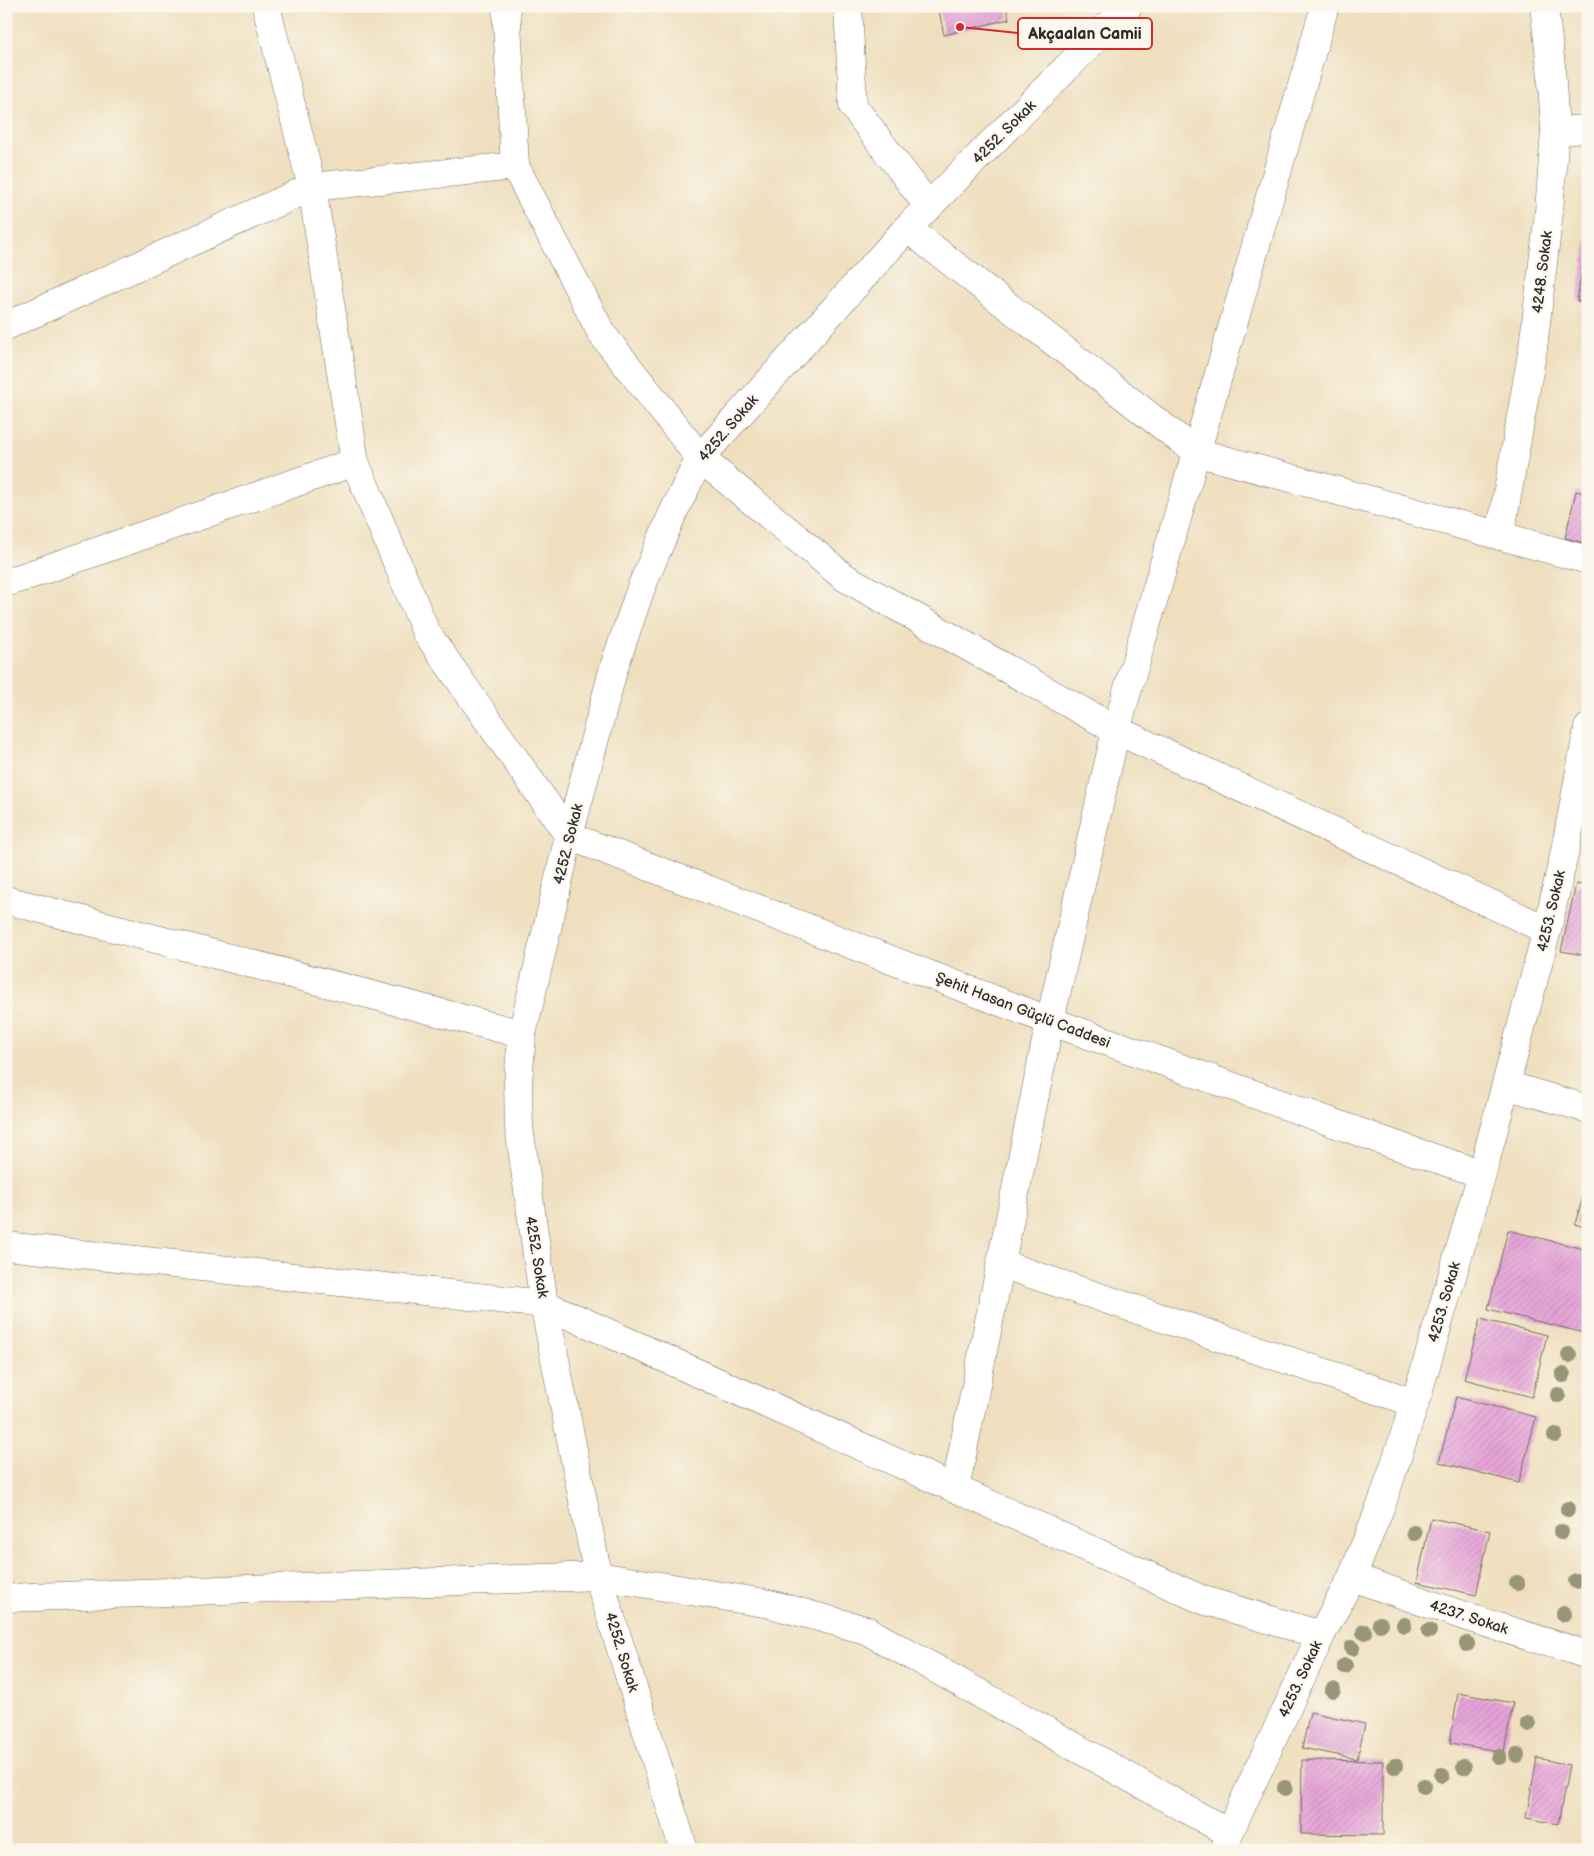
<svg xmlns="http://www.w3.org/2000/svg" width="1594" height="1856" font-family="'Balsamiq Sans',sans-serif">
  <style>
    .building { fill: url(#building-hatch) }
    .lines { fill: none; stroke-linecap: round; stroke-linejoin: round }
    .street-casing { stroke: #706a5f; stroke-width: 29 }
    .street { stroke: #fff; stroke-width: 28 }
    .tree { fill: #989578 }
    .labels { text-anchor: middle; stroke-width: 4.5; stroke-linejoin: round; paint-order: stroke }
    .street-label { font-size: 15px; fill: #2b2b2b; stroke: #fbf7ec }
    .leader { fill: none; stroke: #d62828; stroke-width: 2 }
    .callout-dot { fill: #d62828; stroke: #fbf7ec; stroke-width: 2 }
    .callout { fill: #fbf7ec; stroke: #d62828; stroke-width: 2 }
    .callout-label { font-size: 16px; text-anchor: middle; font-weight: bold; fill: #2b2b2b }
  </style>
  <defs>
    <pattern id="building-hatch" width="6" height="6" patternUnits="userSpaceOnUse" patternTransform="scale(1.25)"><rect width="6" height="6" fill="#e6a4d8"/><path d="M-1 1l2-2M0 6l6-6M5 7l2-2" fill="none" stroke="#c58dba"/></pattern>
  </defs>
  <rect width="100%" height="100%" fill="#fbf7ec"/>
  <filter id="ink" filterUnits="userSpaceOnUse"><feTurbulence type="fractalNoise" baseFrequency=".02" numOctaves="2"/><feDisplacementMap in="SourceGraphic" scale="10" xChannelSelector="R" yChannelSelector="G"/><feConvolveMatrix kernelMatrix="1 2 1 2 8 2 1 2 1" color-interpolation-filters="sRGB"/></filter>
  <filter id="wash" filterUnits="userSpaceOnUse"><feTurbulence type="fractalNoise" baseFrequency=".0096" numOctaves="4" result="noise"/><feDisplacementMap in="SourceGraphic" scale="20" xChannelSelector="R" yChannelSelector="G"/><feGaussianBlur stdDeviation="1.12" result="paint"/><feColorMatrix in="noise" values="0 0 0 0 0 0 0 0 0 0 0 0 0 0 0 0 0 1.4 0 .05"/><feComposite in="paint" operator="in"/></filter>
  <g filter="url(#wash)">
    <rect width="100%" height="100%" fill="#efdfbf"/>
    <g id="blocks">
      <g class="building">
        <polygon points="938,6 1006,6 1009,19 944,35"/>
        <polygon points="1587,237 1588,237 1588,303 1577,301"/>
        <polygon points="1576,491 1588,494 1588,544 1565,538"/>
        <polygon points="1576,884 1588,886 1588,956 1561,951"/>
        <polygon points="1587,1183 1588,1183 1588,1228 1575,1224"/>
        <polygon points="1508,1230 1588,1250 1588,1334 1488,1309"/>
        <polygon points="1480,1319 1547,1335 1532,1397 1464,1379"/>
        <polygon points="1456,1397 1536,1417 1519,1483 1439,1462"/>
        <polygon points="1431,1518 1490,1531 1476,1595 1417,1582"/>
        <polygon points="1458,1693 1513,1703 1504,1752 1450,1743"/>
        <polygon points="1310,1712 1365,1724 1357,1759 1302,1748"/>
        <polygon points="1537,1758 1569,1765 1558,1824 1526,1818"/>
        <polygon points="1302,1760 1383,1761 1383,1835 1301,1834"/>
      </g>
    </g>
  </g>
  <g filter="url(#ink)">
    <use href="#blocks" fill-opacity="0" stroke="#706a5f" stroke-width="1"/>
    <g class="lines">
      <defs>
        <g id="street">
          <polyline points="266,6 312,187 355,462 426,632 569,836 1050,1021 1401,1147 1482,1174"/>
          <polyline points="506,6 515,166 602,334 700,458 844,577 1116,730 1547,930"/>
          <polyline points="848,6 853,106 929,207"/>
          <polyline points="1555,131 1588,129"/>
          <polyline points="907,228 1196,452 1588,560"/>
          <polyline points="6,326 312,187 515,166"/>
          <polyline points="1500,536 1533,348 1549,212 1555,131 1551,66 1544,6"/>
          <polyline points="6,583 355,462"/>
          <polyline points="6,900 522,1034"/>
          <polyline points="1506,1085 1588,1109"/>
          <polyline points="6,1246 544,1304 1203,1600 1321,1635"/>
          <polyline points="1001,1264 1415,1403"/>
          <polyline points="955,1489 1050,1021 1116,730 1325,6"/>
          <polyline points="1352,1577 1470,1618 1588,1655"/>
          <polyline points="6,1598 598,1576 770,1604 866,1630 1229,1833"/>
          <polyline points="684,1850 598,1576 544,1304 519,1127 518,1083 522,1034 569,836 614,667 641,588 672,515 700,458 907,228 1128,6"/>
          <polyline points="1225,1850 1229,1833 1321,1635 1352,1577 1382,1503 1415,1403 1482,1174 1547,930 1566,846 1588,728"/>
        </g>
      </defs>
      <use href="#street" class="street-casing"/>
      <use href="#street" class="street"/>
    </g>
    <g class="tree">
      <circle cx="1569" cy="1355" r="8"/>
      <circle cx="1563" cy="1375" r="8"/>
      <circle cx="1558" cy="1395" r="8"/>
      <circle cx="1555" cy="1435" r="8"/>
      <circle cx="1568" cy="1509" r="8"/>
      <circle cx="1561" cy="1532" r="8"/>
      <circle cx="1414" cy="1533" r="8"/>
      <circle cx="1576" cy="1581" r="8"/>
      <circle cx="1517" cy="1583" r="8"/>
      <circle cx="1564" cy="1614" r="8"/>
      <circle cx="1380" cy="1624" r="8"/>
      <circle cx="1404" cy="1625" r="8"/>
      <circle cx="1429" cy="1631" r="8"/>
      <circle cx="1364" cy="1632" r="8"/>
      <circle cx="1467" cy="1644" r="8"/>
      <circle cx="1352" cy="1648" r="8"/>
      <circle cx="1345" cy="1666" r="8"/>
      <circle cx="1333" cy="1690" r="8"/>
      <circle cx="1528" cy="1724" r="8"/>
      <circle cx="1517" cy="1755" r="8"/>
      <circle cx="1499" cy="1757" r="8"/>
      <circle cx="1395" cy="1766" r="8"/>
      <circle cx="1464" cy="1767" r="8"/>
      <circle cx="1442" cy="1775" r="8"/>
      <circle cx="1424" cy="1786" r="8"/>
      <circle cx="1285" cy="1788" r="8"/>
    </g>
  </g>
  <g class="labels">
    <g class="street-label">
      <text transform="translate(1004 132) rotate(-45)" y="5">4252. Sokak</text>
      <text transform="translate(1542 272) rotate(-83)" y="5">4248. Sokak</text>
      <text transform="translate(728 428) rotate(-49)" y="5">4252. Sokak</text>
      <text transform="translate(568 844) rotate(-76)" y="5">4252. Sokak</text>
      <text transform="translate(1551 911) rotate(-77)" y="5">4253. Sokak</text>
      <text transform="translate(1023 1010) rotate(21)" y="5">Şehit Hasan Güçlü Caddesi</text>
      <text transform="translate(537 1257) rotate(81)" y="5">4252. Sokak</text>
      <text transform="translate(1444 1302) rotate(-74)" y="5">4253. Sokak</text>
      <text transform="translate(1469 1617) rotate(18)" y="5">4237. Sokak</text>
      <text transform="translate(622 1652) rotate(73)" y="5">4252. Sokak</text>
      <text transform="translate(1300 1679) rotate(-65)" y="5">4253. Sokak</text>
    </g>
  </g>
  <path class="leader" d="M960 27L1018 33"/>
  <circle class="callout-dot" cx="960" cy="27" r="5"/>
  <rect class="callout" x="1018" y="18" width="134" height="31" rx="5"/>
  <g class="callout-label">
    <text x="1085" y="39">Akçaalan Camii</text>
  </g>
  <rect width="1594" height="1856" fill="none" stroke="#fbf7ec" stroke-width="25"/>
</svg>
